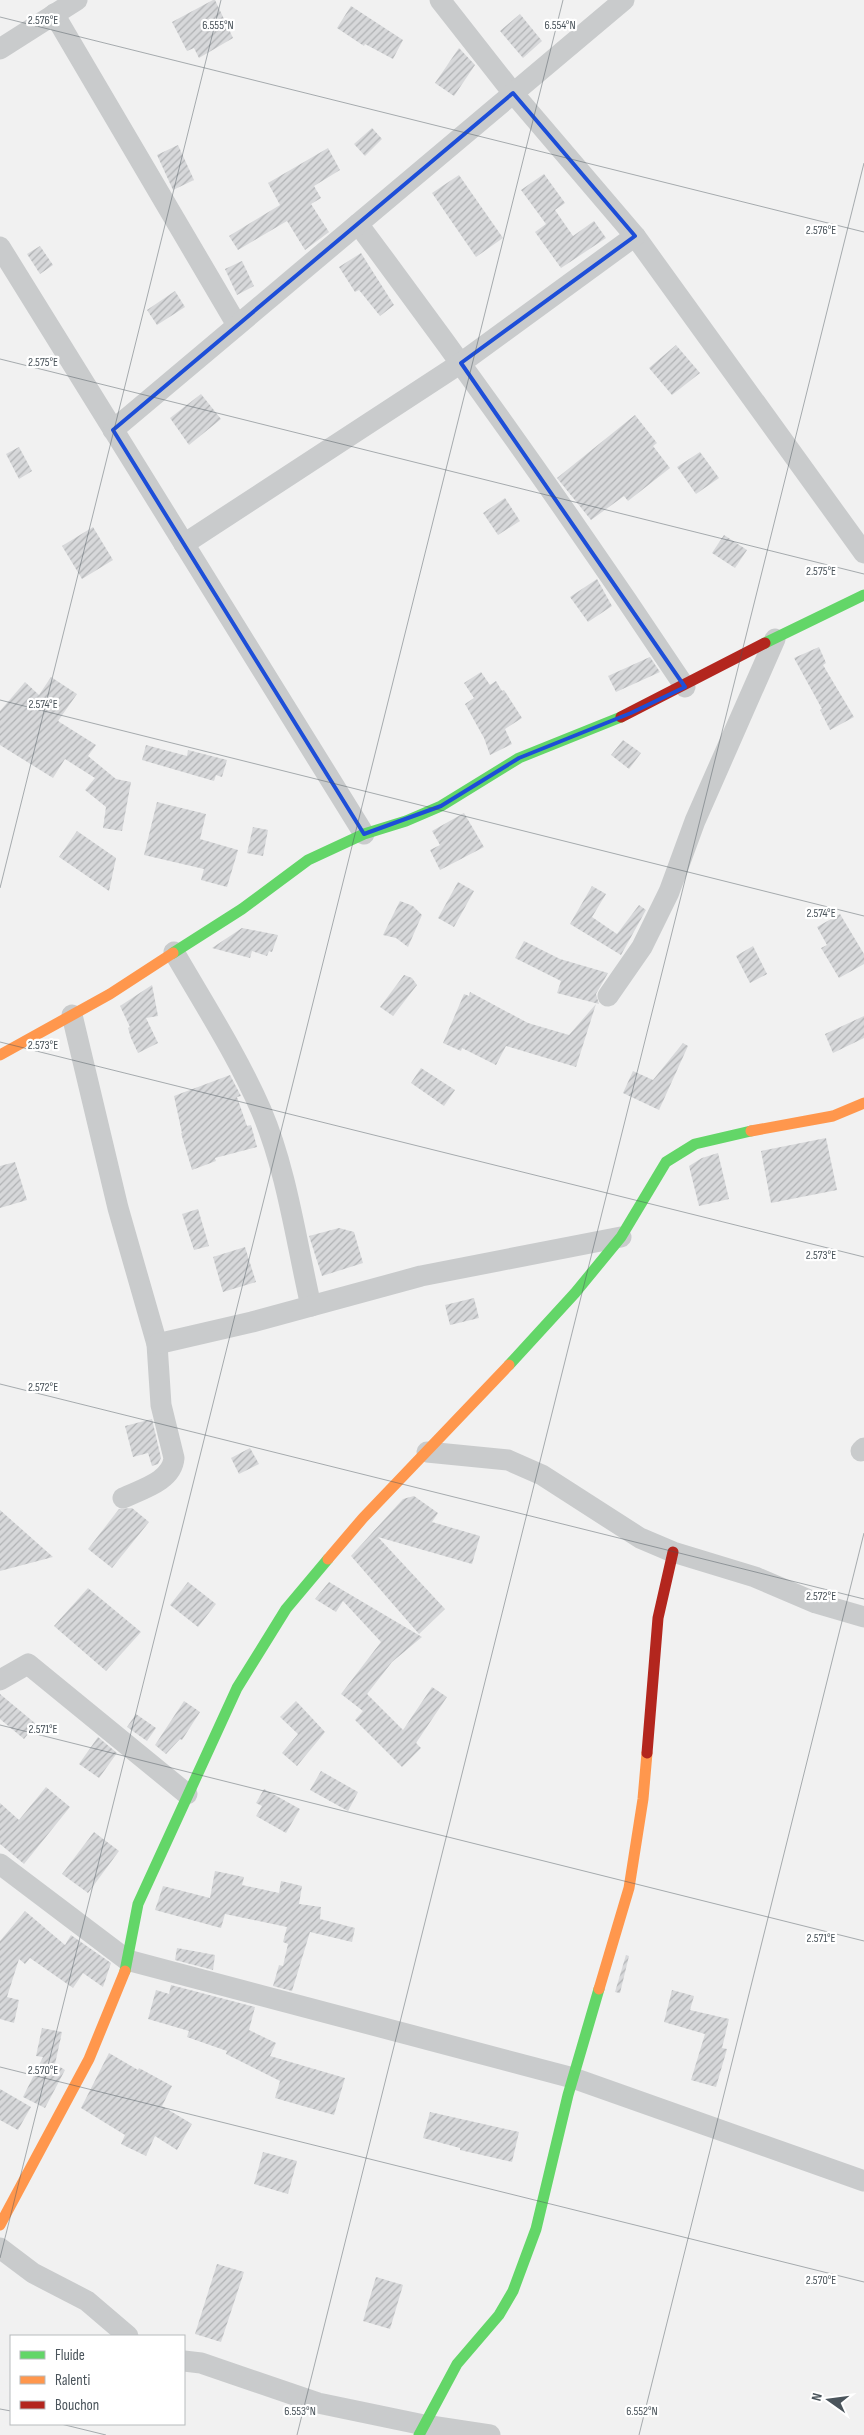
<svg xmlns="http://www.w3.org/2000/svg" width="864" height="2435" font-family="'Sofia Sans Condensed',sans-serif">
  <style>
    .building { fill: url(#building-hatch) }
    .lines { fill: none; stroke-linecap: round; stroke-linejoin: round }
    .street { stroke: #c9cbcc; stroke-width: 21 }
    .fast { stroke: #63d668; stroke-width: 11 }
    .slow { stroke: #ff974d; stroke-width: 11 }
    .jam { stroke: #b3261e; stroke-width: 11 }
    .marked { fill: none; stroke: #1d4ed8; stroke-width: 4; stroke-linejoin: round }
    .ticks { fill: none; stroke: #4a545b; stroke-width: 1; stroke-opacity: 0.45 }
    .ticks-label { font-size: 12px; text-anchor: middle; fill: #4a545b; stroke: #fff; stroke-width: 4.5; stroke-linejoin: round; paint-order: stroke }
  </style>
  <defs>
    <pattern id="building-hatch" width="6" height="6" patternUnits="userSpaceOnUse" patternTransform="scale(1.25)"><rect width="6" height="6" fill="#d7d8da"/><path d="M-1 1l2-2M0 6l6-6M5 7l2-2" fill="none" stroke="#b0b2b4"/></pattern>
  </defs>
  <rect width="100%" height="100%" fill="#f1f1f1"/>
  <g class="building">
    <polygon points="213,0 215,0 233,38 199,58 194,48 187,51 172,22"/>
    <polygon points="351,6 403,40 393,59 365,44 364,46 337,28"/>
    <polygon points="520,14 542,41 523,58 500,31"/>
    <polygon points="459,48 475,65 454,96 435,83"/>
    <polygon points="372,128 382,139 365,156 354,144"/>
    <polygon points="178,145 194,180 173,190 157,155"/>
    <polygon points="328,148 340,170 314,186 321,198 311,204 329,232 305,250 287,221 238,250 229,236 280,205 268,183"/>
    <polygon points="544,174 565,203 555,210 573,236 594,221 606,238 561,268 535,232 546,224 521,190"/>
    <polygon points="459,175 503,238 476,257 432,193"/>
    <polygon points="40,246 53,265 40,274 27,254"/>
    <polygon points="361,253 394,305 380,316 359,290 355,292 339,267"/>
    <polygon points="242,261 254,286 237,295 225,269"/>
    <polygon points="175,291 185,307 157,325 147,310"/>
    <polygon points="676,345 700,373 672,395 649,368"/>
    <polygon points="201,394 221,419 189,445 170,418"/>
    <polygon points="635,415 657,443 653,446 670,468 628,501 624,496 591,520 557,478"/>
    <polygon points="19,447 32,471 19,479 6,454"/>
    <polygon points="700,452 719,478 696,494 677,467"/>
    <polygon points="505,498 520,521 498,535 483,513"/>
    <polygon points="93,527 113,560 82,579 62,546"/>
    <polygon points="724,535 747,550 735,568 712,553"/>
    <polygon points="597,579 612,606 588,622 570,597"/>
    <polygon points="819,647 826,663 823,665 854,717 830,730 820,710 822,709 794,658"/>
    <polygon points="650,657 660,672 616,692 608,676"/>
    <polygon points="481,672 490,685 496,681 502,691 504,690 522,718 505,729 512,744 490,755 484,738 465,704 474,698 464,683"/>
    <polygon points="51,677 77,694 58,721 96,745 88,756 116,779 131,782 122,831 103,828 106,807 85,790 95,778 65,759 53,778 0,745 0,711 25,682 39,695"/>
    <polygon points="623,740 641,753 629,769 611,755"/>
    <polygon points="146,745 187,756 188,750 227,760 222,777 216,775 214,781 142,760"/>
    <polygon points="157,802 206,814 200,839 238,850 227,887 201,880 204,869 144,855"/>
    <polygon points="464,813 484,847 440,870 430,850 440,845 432,831"/>
    <polygon points="253,827 268,830 263,856 247,853"/>
    <polygon points="77,831 116,858 109,891 59,857"/>
    <polygon points="458,882 474,891 454,927 438,918"/>
    <polygon points="592,886 606,894 592,917 617,934 639,905 646,910 621,955 570,924"/>
    <polygon points="400,901 413,906 422,915 408,947 396,938 383,935"/>
    <polygon points="840,914 864,954 864,964 839,978 821,948 827,945 817,927"/>
    <polygon points="242,928 278,935 272,952 269,951 267,956 252,951 250,958 212,948"/>
    <polygon points="524,941 560,959 608,973 596,994 599,1004 557,993 561,981 515,958"/>
    <polygon points="753,946 767,974 750,983 736,956"/>
    <polygon points="404,975 412,978 417,985 393,1016 380,1007"/>
    <polygon points="152,985 158,1016 146,1018 158,1043 138,1053 131,1038 128,1028 130,1027 120,1006"/>
    <polygon points="470,992 528,1023 569,1035 596,1004 576,1067 506,1046 496,1065 462,1048 461,1051 443,1043 464,994 469,996"/>
    <polygon points="864,1016 864,1038 833,1053 825,1034"/>
    <polygon points="683,1043 688,1046 659,1110 623,1093 633,1071 653,1080"/>
    <polygon points="421,1068 455,1090 444,1106 411,1083"/>
    <polygon points="230,1075 241,1096 237,1097 247,1126 251,1125 257,1147 215,1158 216,1161 192,1170 181,1133 182,1133 174,1096"/>
    <polygon points="826,1138 837,1190 771,1203 761,1151"/>
    <polygon points="718,1153 729,1199 699,1206 689,1166 702,1158"/>
    <polygon points="15,1162 27,1200 0,1208 0,1166"/>
    <polygon points="198,1209 209,1246 194,1250 182,1214"/>
    <polygon points="339,1228 354,1232 363,1263 322,1276 309,1236"/>
    <polygon points="245,1247 256,1282 223,1292 213,1257"/>
    <polygon points="474,1298 479,1318 450,1325 445,1305"/>
    <polygon points="152,1419 161,1458 158,1464 152,1466 148,1453 133,1457 125,1426"/>
    <polygon points="250,1448 259,1464 239,1474 231,1458"/>
    <polygon points="414,1496 438,1513 432,1522 480,1536 472,1564 378,1537 445,1609 419,1634 351,1556 403,1499"/>
    <polygon points="132,1508 149,1522 112,1568 88,1549 119,1509"/>
    <polygon points="0,1510 53,1557 0,1571"/>
    <polygon points="188,1582 216,1604 198,1627 170,1605"/>
    <polygon points="329,1582 422,1637 392,1662 367,1694 403,1730 432,1687 447,1697 416,1743 421,1748 402,1767 355,1720 363,1711 341,1694 381,1642 343,1601 336,1612 315,1599"/>
    <polygon points="88,1588 141,1632 106,1671 54,1626"/>
    <polygon points="0,1694 36,1724 24,1739 0,1719"/>
    <polygon points="184,1701 200,1712 182,1740 180,1739 166,1754 155,1745"/>
    <polygon points="296,1701 325,1732 297,1766 282,1753 298,1734 280,1717"/>
    <polygon points="136,1714 156,1728 147,1741 127,1727"/>
    <polygon points="98,1737 117,1753 99,1778 79,1764"/>
    <polygon points="321,1771 358,1792 348,1811 310,1790"/>
    <polygon points="46,1787 70,1807 24,1864 0,1844 0,1803 19,1820"/>
    <polygon points="264,1789 300,1809 286,1833 256,1816 262,1806 256,1803"/>
    <polygon points="94,1832 119,1851 88,1893 62,1874"/>
    <polygon points="215,1871 244,1877 242,1885 279,1893 281,1881 302,1886 299,1904 321,1907 320,1919 355,1928 352,1942 310,1932 292,1991 273,1986 279,1965 283,1966 288,1944 283,1942 287,1927 225,1914 221,1928 155,1910 163,1886 210,1898"/>
    <polygon points="25,1911 65,1945 71,1935 111,1963 103,1987 83,1973 73,1988 30,1958 25,1964 19,1959 7,1997 19,2000 14,2023 0,2019 0,1941"/>
    <polygon points="177,1948 215,1955 213,1970 175,1960"/>
    <polygon points="626,1955 629,1956 620,1993 615,1992"/>
    <polygon points="171,1985 255,2007 249,2030 276,2043 270,2056 345,2078 334,2115 275,2098 280,2081 226,2054 227,2051 187,2037 189,2031 148,2019 156,1990 169,1994"/>
    <polygon points="672,1990 694,1996 690,2010 729,2019 722,2048 727,2049 716,2087 691,2080 705,2034 664,2022"/>
    <polygon points="42,2028 62,2032 55,2064 65,2070 45,2108 23,2097 43,2057 36,2056"/>
    <polygon points="109,2053 138,2070 139,2068 172,2086 162,2106 192,2124 177,2150 155,2136 146,2156 121,2144 125,2135 81,2108"/>
    <polygon points="0,2089 31,2107 18,2130 0,2120"/>
    <polygon points="430,2112 519,2132 512,2162 460,2150 460,2148 423,2138"/>
    <polygon points="263,2152 297,2161 288,2194 254,2184"/>
    <polygon points="217,2264 244,2272 221,2342 195,2334"/>
    <polygon points="376,2277 403,2285 390,2329 363,2321"/>
  </g>
  <g class="lines">
    <g class="street">
      <polyline points="440,0 513,93 635,236 864,553"/>
      <polyline points="54,14 237,325"/>
      <polyline points="0,49 77,0"/>
      <path d="M358 224C471 375 580 529 685 687"/>
      <polyline points="0,247 364,834"/>
      <polyline points="113,430 624,0"/>
      <polyline points="184,544 461,363 635,236"/>
      <path d="M174 952C204 1004 237 1055 261 1110 287 1171 296 1241 311 1306"/>
      <polyline points="608,996 642,947 669,892 695,821 775,639"/>
      <path d="M72 1015 118 1208 157 1344 161 1405 174 1458C172 1481 142 1489 123 1498"/>
      <polyline points="157,1344 252,1322 421,1276 621,1237"/>
      <polyline points="861,1451 864,1448"/>
      <polyline points="427,1452 508,1460 542,1475 640,1538 673,1552 755,1577 816,1603 864,1617"/>
      <polyline points="0,1680 28,1664 187,1794"/>
      <polyline points="0,1864 127,1960 573,2078 864,2181"/>
      <polyline points="0,2248 33,2273 87,2301 128,2336"/>
      <polyline points="184,2361 201,2363 318,2403 424,2425 490,2435"/>
    </g>
    <g class="fast">
      <polyline points="765,643 864,595"/>
      <polyline points="173,953 242,909 308,860 364,834 406,821 441,806 519,758 621,717"/>
      <polyline points="509,1365 575,1293 621,1237 666,1162 695,1144 751,1131"/>
      <polyline points="125,1971 138,1904 237,1688 286,1609 328,1559"/>
      <polyline points="419,2435 457,2364 499,2315 513,2291 536,2229 568,2095 599,1989"/>
    </g>
    <g class="slow">
      <polyline points="0,1055 110,994 173,953"/>
      <polyline points="751,1131 833,1116 864,1103"/>
      <polyline points="328,1559 363,1518 509,1365"/>
      <polyline points="599,1989 629,1888 643,1799 647,1753"/>
      <polyline points="0,2225 89,2059 125,1971"/>
    </g>
    <g class="jam">
      <polyline points="621,717 765,643"/>
      <polyline points="647,1753 658,1618 673,1552"/>
    </g>
  </g>
  <path class="marked" d="M513 93 635 236 461 363 685 687 631 713 519 758 441 806 364 834 113 430Z"/>
  <path class="ticks" d="M0 17 864 232M0 359 864 574M0 700 864 916M0 888 221 0M0 1042 864 1257M0 1384 864 1599M0 1725 864 1941M0 2067 864 2282M0 2258 563 0M0 2409 11 2411M61 2424 106 2435M297 2435 864 163M639 2435 864 1533"/>
  <g class="ticks-label">
    <text x="43" y="24">2.576°E</text>
    <text x="218" y="29">6.555°N</text>
    <text x="560" y="29">6.554°N</text>
    <text x="821" y="234">2.576°E</text>
    <text x="43" y="366">2.575°E</text>
    <text x="821" y="575">2.575°E</text>
    <text x="43" y="708">2.574°E</text>
    <text x="821" y="917">2.574°E</text>
    <text x="43" y="1049">2.573°E</text>
    <text x="821" y="1259">2.573°E</text>
    <text x="43" y="1391">2.572°E</text>
    <text x="821" y="1600">2.572°E</text>
    <text x="43" y="1733">2.571°E</text>
    <text x="821" y="1942">2.571°E</text>
    <text x="43" y="2074">2.570°E</text>
    <text x="821" y="2284">2.570°E</text>
    <text x="300" y="2415">6.553°N</text>
    <text x="642" y="2415">6.552°N</text>
  </g>
  <rect x="10" y="2335" width="175" height="90" fill="#ffffff" stroke="#b7bbbd"/>
  <rect x="20" y="2351" width="25" height="8" fill="#63d668" stroke="#b7bbbd"/>
  <text x="55" y="2360" font-size="15" fill="#4a545b">Fluide</text>
  <rect x="20" y="2376" width="25" height="8" fill="#ff974d" stroke="#b7bbbd"/>
  <text x="55" y="2385" font-size="15" fill="#4a545b">Ralenti</text>
  <rect x="20" y="2401" width="25" height="8" fill="#b3261e" stroke="#b7bbbd"/>
  <text x="55" y="2410" font-size="15" fill="#4a545b">Bouchon</text>
  <g transform="translate(829 2400) rotate(284)" stroke="#ffffff" stroke-width="4" paint-order="stroke">
  <path d="M0-4L9 19L0 12L-9 19Z" fill="#4a545b"/>
  <text y="-8" font-size="14" font-weight="bold" text-anchor="middle" fill="#4a545b">N</text>
  </g>
</svg>
